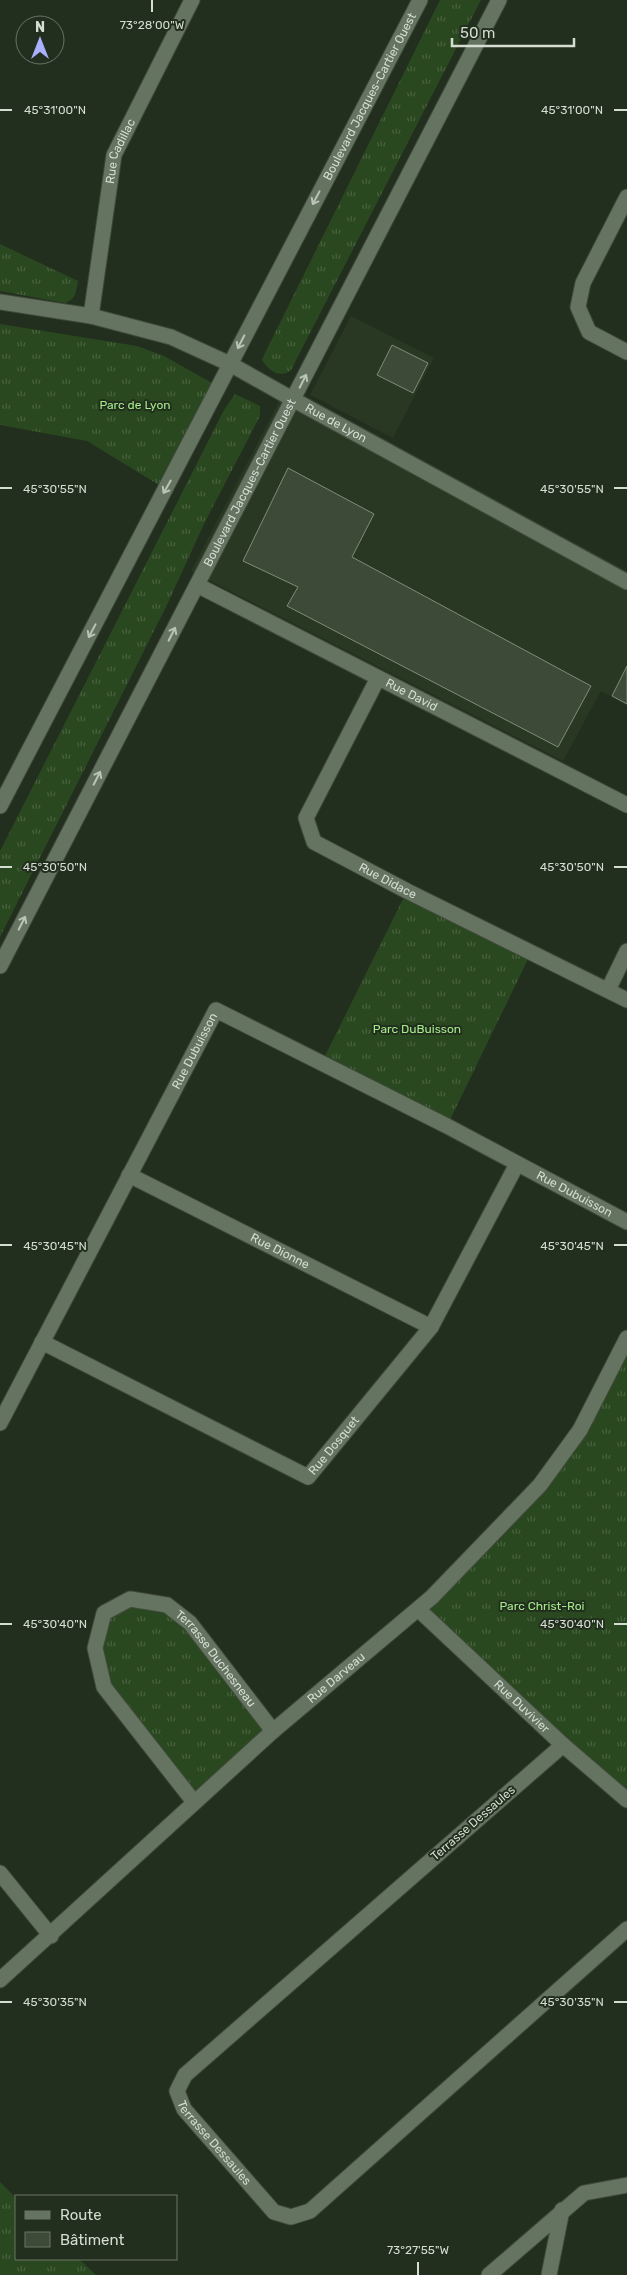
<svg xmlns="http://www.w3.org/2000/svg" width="627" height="2275" font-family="Rubik,sans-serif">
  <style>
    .built { fill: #283822 }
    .grass { fill: url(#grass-tufts) }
    .building { fill: #3d4a38; stroke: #7e8d79 }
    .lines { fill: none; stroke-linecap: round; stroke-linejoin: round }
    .street-casing { stroke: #404a3c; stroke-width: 17 }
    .secondary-casing { stroke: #404a3c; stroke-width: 17 }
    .street { stroke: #657461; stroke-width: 15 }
    .secondary { stroke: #657461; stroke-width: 15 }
    .oneway { stroke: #b9c3b6 }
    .ticks { fill: none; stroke: #d5ddd3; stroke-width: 2 }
    .labels { text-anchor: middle; stroke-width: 4; stroke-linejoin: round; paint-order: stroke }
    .street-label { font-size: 12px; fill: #d5ddd3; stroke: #222e1e }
    .park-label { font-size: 12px; fill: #a4ea8b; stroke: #222e1e }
    .ticks-label { font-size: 12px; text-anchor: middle; fill: #d5ddd3; stroke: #222e1e; stroke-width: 4; stroke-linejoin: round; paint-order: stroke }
  </style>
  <defs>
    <pattern id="grass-tufts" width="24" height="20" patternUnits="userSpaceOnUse" patternTransform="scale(1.25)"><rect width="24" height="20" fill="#2a481f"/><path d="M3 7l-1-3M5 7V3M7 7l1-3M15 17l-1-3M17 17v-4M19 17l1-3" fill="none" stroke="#48623f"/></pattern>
  </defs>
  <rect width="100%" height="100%" fill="#222e1e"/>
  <g class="built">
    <polygon points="351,316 434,358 393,438 310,395"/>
    <polygon points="287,386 627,571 627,705 601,691 563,761 191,571"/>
  </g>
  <g class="grass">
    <path d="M440 0H481L291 370C280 379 269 371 262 360L264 355Z"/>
    <path d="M0 244 78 281C76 292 76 299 65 303L0 291Z"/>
    <polygon points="0,324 137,346 164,356 212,383 159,485 87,441 0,425"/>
    <polygon points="235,394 260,406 260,416 204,524 166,607 0,937 0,851 224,410"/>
    <polygon points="407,891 531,953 447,1126 321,1064"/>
    <polygon points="627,1338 627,1800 419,1610 540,1485"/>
    <polygon points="130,1599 167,1605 273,1731 194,1802 104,1687 95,1648 104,1613"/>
    <polygon points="0,2182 16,2198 16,2259 79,2259 96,2275 0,2275"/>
  </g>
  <g class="building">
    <polygon points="392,345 428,363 413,393 377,375"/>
    <polygon points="288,468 374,514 352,557 591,686 558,747 287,606 298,587 243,561"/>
    <polygon points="627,666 627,704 612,696"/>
  </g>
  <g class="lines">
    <defs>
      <g id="street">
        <polyline points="627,197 583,283 578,307 589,332 627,352"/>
        <path id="s1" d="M0 302 91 316 171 337 230 364 294 400 627 582"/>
        <path id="s2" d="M91 316 114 155 192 0"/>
        <path id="s3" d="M197 585 627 805"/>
        <path id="s4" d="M378 678 306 818 314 842 407 891 627 1000"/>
        <polyline points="608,990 627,951"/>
        <path id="s5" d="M129 1175 431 1327"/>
        <path id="s6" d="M42 1342 308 1477 431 1327 517 1164"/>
        <path id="s7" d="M0 1423 216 1010 447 1126 627 1222"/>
        <path id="s8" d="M419 1610 563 1745 627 1800"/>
        <path id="s9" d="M563 1745 185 2075 177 2091 184 2109 274 2212 291 2217 310 2211 627 1929"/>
        <path id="s10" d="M194 1802 104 1687 95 1648 104 1613 130 1599 167 1605 190 1623 273 1731"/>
        <polyline points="0,1873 51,1936"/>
        <path id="s11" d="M0 1980 273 1731 432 1597 540 1485 580 1430 627 1338"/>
        <polyline points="489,2275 584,2193 627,2185"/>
        <polyline points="549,2275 562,2210"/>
      </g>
      <g id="secondary">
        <path id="s12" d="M0 806 420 0"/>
        <path id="s13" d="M0 966 499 0"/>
      </g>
    </defs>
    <use href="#street" class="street-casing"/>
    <use href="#secondary" class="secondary-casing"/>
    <use href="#street" class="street"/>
    <use href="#secondary" class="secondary"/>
  </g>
  <defs><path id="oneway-shaft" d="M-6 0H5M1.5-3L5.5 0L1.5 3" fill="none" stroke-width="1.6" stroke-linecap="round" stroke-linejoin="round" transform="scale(1.25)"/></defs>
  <g class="oneway">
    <use href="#oneway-shaft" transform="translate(316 198) rotate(118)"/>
    <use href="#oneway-shaft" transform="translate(241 342) rotate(117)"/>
    <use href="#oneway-shaft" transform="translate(303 381) rotate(-63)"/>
    <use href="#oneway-shaft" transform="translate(167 487) rotate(120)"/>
    <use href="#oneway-shaft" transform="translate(92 631) rotate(118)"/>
    <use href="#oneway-shaft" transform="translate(172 634) rotate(-63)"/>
    <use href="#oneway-shaft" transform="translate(97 778) rotate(-63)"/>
    <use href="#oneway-shaft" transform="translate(22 923) rotate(-63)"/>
  </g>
  <path class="ticks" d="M152 0V12M0 110H12M614 110H627M0 488H12M614 488H627M0 867H12M614 867H627M0 1245H12M614 1245H627M0 1624H12M614 1624H627M0 2002H12M614 2002H627M418 2262V2275"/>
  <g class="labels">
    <g class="street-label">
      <text dy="4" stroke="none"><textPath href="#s12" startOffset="800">Boulevard Jacques-Cartier Ouest</textPath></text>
      <text dy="4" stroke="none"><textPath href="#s2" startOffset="168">Rue Cadillac</textPath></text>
      <text dy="4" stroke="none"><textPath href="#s1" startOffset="361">Rue de Lyon</textPath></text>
      <text dy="4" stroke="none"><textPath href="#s13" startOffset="544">Boulevard Jacques-Cartier Ouest</textPath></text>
      <text dy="4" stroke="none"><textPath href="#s3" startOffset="241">Rue David</textPath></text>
      <text dy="4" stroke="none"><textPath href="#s4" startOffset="266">Rue Didace</textPath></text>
      <text dy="4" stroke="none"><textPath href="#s7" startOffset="420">Rue Dubuisson</textPath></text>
      <text dy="4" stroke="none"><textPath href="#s7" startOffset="869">Rue Dubuisson</textPath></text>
      <text dy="4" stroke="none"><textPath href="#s5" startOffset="169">Rue Dionne</textPath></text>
      <text dy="4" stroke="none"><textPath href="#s6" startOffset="339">Rue Dosquet</textPath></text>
      <text dy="4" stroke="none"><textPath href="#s10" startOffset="362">Terrasse Duchesneau</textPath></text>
      <text dy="4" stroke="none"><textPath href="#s11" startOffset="452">Rue Darveau</textPath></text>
      <text dy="4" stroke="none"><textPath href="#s8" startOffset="141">Rue Duvivier</textPath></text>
      <text transform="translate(473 1823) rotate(-41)" y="4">Terrasse Dessaules</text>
      <text dy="4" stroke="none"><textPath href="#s9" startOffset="584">Terrasse Dessaules</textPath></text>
    </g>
    <g class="park-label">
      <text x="135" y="409">Parc de Lyon</text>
      <text x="417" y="1033">Parc DuBuisson</text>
      <text x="542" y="1610">Parc Christ-Roi</text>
    </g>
  </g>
  <g class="ticks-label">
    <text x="152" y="29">73°28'00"W</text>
    <text x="55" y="114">45°31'00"N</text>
    <text x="572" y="114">45°31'00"N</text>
    <text x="55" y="493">45°30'55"N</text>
    <text x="572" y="493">45°30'55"N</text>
    <text x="55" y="871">45°30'50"N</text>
    <text x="572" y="871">45°30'50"N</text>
    <text x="55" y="1250">45°30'45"N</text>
    <text x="572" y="1250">45°30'45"N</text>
    <text x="55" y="1628">45°30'40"N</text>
    <text x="572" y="1628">45°30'40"N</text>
    <text x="55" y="2006">45°30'35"N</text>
    <text x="572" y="2006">45°30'35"N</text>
    <text x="418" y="2254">73°27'55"W</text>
  </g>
  <rect x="15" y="2195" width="162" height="65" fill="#222e1e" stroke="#6a7466"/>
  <rect x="25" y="2211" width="25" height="8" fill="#657461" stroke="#6a7466"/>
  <text x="60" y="2220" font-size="15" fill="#d5ddd3">Route</text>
  <rect x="25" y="2232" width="25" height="15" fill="#3d4a38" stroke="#6a7466"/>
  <text x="60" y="2245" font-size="15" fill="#d5ddd3">Bâtiment</text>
  <g transform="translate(40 40)"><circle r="24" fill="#222e1e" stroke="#6a7466"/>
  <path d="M0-4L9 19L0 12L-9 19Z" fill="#a9b0fc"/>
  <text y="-8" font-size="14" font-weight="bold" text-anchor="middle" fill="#d5ddd3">N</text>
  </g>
  <path d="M452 38v8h122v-8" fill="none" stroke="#d5ddd3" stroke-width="2.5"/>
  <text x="460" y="38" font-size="15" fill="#d5ddd3" stroke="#222e1e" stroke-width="4" paint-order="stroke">50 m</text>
</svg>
